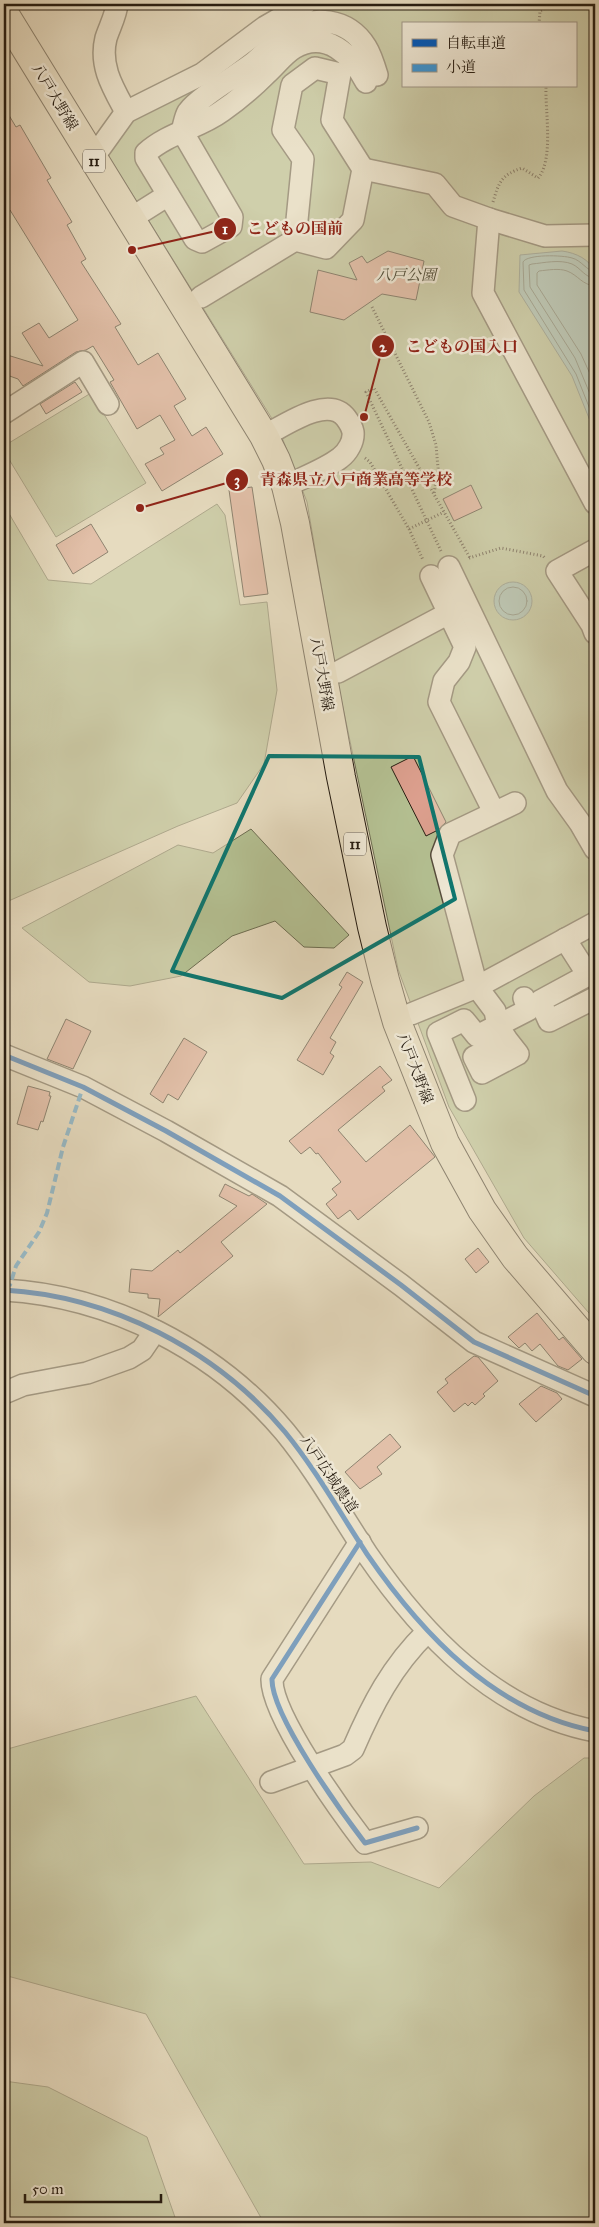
<svg xmlns="http://www.w3.org/2000/svg" width="599" height="2227" font-family="'IM FELL Great Primer','Noto Serif JP',serif">
  <style>
    .green { fill: #b4c092; stroke: #6d6e52; fill-rule: evenodd }
    .water { fill: #96bbb4; stroke: #697b73 }
    .lines { fill: none; stroke-linecap: round; stroke-linejoin: round }
    .shore { stroke: #5e6c62; stroke-width: 1 }
    .building { fill: #dda08f; stroke: #261c11 }
    .minor-casing { stroke: #564c3c; stroke-width: 24 }
    .major-casing { stroke: #261c11; stroke-width: 30 }
    .path { stroke: #261c11; stroke-width: 3; stroke-dasharray: 1 2.5; stroke-linecap: butt }
    .minor { stroke: #efe8d5; stroke-width: 21 }
    .major { stroke: #e6dbbf; stroke-width: 28 }
    .quiet { stroke: #3b94d3; stroke-width: 4; stroke-dasharray: 8 4; stroke-linecap: butt }
    .cycleway-casing { stroke: #efe8d5; stroke-width: 8 }
    .cycleway { stroke: #0057b8; stroke-width: 5 }
    .marked { fill: none; stroke: #0f766e; stroke-width: 4; stroke-linejoin: round }
    .labels { text-anchor: middle; stroke-width: 5; stroke-linejoin: round; paint-order: stroke }
    .shield { fill: #efe8d5; stroke: #62594c; stroke-width: 1 }
    .shield-label { font-size: 14px; font-weight: bold; fill: #261c11 }
    .street-label { font-size: 15px; fill: #261c11; stroke: #efe8d5 }
    .park-label { font-size: 15px; font-style: italic; fill: #514d38; stroke: #efe8d5 }
    .leader { fill: none; stroke: #8f2418; stroke-width: 2 }
    .callout-dot { fill: #8f2418; stroke: #efe8d5; stroke-width: 2 }
    .mark-label { font-size: 15px; text-anchor: middle; font-weight: bold; fill: #fff }
    .callout-label { font-size: 16px; text-anchor: middle; font-weight: bold; fill: #8f2418; stroke: #efe8d5; stroke-width: 5; stroke-linejoin: round; paint-order: stroke }
  </style>
  <rect width="100%" height="100%" fill="#e6dbbf"/>
  <filter id="stains"><feTurbulence type="fractalNoise" baseFrequency=".004" numOctaves="4"/><feColorMatrix values="0 0 0 0 .2 0 0 0 0 .09 0 0 0 0 .02 0 0 0 .5 -.17"/></filter>
  <radialGradient id="worn" r=".72"><stop offset=".6" stop-color="#630" stop-opacity="0"/><stop offset="1" stop-color="#630" stop-opacity=".3"/></radialGradient>
  <g class="green">
    <path d="M321 4H595V1320L524 1238 449 1107 398 969 338 684 307 502 283 440 271 417 106 152 135 117 204 85 297 15ZM403 24H575V86H403Z"/>
    <polygon points="91,393 146,483 56,537 4,451 4,446"/>
    <polygon points="217,504 225,515 240,605 267,602 277,690 264,764 237,803 178,826 4,903 4,505 48,580 91,584"/>
    <polygon points="251,829 349,935 334,948 304,947 275,921 232,936 181,976 130,986 89,982 22,928 178,845 213,853"/>
    <polygon points="196,1696 304,1864 371,1862 439,1888 534,1796 584,1758 595,1758 595,2223 264,2223 146,2014 4,1975 4,1750"/>
    <polygon points="4,2081 48,2087 147,2137 177,2223 4,2223"/>
  </g>
  <g class="water">
    <path d="M562 251C576 253 590 259 595 273V433L572 376 519 292 520 255Z"/>
    <circle cx="513" cy="601" r="19"/>
  </g>
  <g class="lines">
    <g class="shore">
      <path d="M595 272C587 271 581 260 572 258 563 255 527 254 523 262L524 290 576 374 595 422"/>
      <path d="M595 278C585 278 581 268 572 264 560 259 543 263 532 264L529 265 530 287 575 358 595 406"/>
      <path d="M595 286C582 285 578 275 567 271 559 268 548 270 539 271L537 273V285L581 354 595 385"/>
      <circle cx="513" cy="601" r="14"/>
    </g>
  </g>
  <g class="building">
    <polygon points="4,107 16,127 20,125 51,178 47,180 72,222 67,225 86,259 81,262 121,324 115,327 138,365 158,353 186,399 174,406 192,436 206,427 223,454 162,491 145,464 164,454 160,448 175,440 160,415 137,429 110,382 114,380 93,346 86,350 76,352 23,386 18,379 4,374 4,354 43,366 22,333 39,323 49,338 78,320 10,210 4,213"/>
    <polygon points="388,251 424,261 416,300 382,294 344,320 310,312 318,270 357,280 349,263 362,256 367,263"/>
    <polygon points="75,382 82,392 46,414 40,404"/>
    <polygon points="471,485 482,508 454,521 443,499"/>
    <polygon points="252,487 268,594 244,597 229,490"/>
    <polygon points="91,524 108,552 73,574 56,545"/>
    <polygon points="413,756 446,822 438,830 426,836 391,767"/>
    <polygon points="347,972 363,982 330,1038 336,1042 330,1053 334,1056 323,1075 297,1060 342,987 339,985"/>
    <polygon points="66,1019 91,1031 73,1069 47,1059"/>
    <polygon points="184,1038 207,1052 178,1100 168,1094 163,1103 150,1094"/>
    <polygon points="380,1066 392,1080 382,1087 385,1091 338,1130 366,1162 410,1125 435,1157 358,1220 350,1210 338,1219 326,1204 337,1195 332,1189 341,1182 318,1153 316,1154 310,1147 301,1154 289,1141"/>
    <polygon points="28,1086 50,1092 49,1096 51,1096 43,1122 41,1121 38,1130 17,1124"/>
    <polygon points="225,1184 249,1196 252,1194 267,1204 221,1242 233,1256 158,1317 160,1299 148,1298 148,1294 129,1292 131,1269 152,1271 178,1250 180,1253 237,1206 219,1196"/>
    <polygon points="478,1248 489,1262 476,1273 465,1259"/>
    <polygon points="537,1313 559,1340 563,1337 582,1359 568,1370 558,1366 540,1344 532,1351 525,1343 519,1348 508,1337"/>
    <polygon points="474,1356 478,1357 498,1381 483,1394 485,1396 475,1405 472,1402 468,1406 465,1403 454,1412 437,1392 448,1383 445,1379"/>
    <polygon points="541,1386 557,1393 562,1399 536,1422 519,1404"/>
    <polygon points="390,1434 401,1447 377,1467 382,1474 360,1489 345,1472"/>
  </g>
  <g class="lines">
    <defs>
      <g id="minor">
        <path d="M117 4C116 15 110 26 106 38 99 66 113 88 126 112"/>
        <path d="M366 82C352 55 326 29 294 48 284 54 275 66 266 74 253 87 238 100 222 111 199 128 168 133 146 153V158L195 239 202 242 231 226 232 217 182 131C184 125 185 117 188 112 199 97 236 76 252 64 264 55 274 41 286 33 312 14 348 18 366 47 371 55 374 65 377 75"/>
        <polyline points="93,158 126,112 202,74 265,27 305,4"/>
        <polyline points="363,169 435,184 453,206 489,219 545,236 595,235"/>
        <polyline points="130,219 168,195"/>
        <polyline points="489,219 483,293 595,503"/>
        <polyline points="201,297 295,240 303,159 283,130 292,85 315,68 340,74 332,120 363,169 353,220 326,248 295,240"/>
        <polyline points="4,413 83,362 108,404"/>
        <path d="M264 436C284 426 328 394 346 418 349 422 352 427 353 432 354 441 348 452 340 458 326 469 302 478 286 486"/>
        <polyline points="595,550 557,571 592,625 595,633"/>
        <polyline points="449,567 557,791 580,823 595,849"/>
        <polyline points="431,576 465,647 459,662 444,681 439,702 494,812"/>
        <polyline points="338,672 449,613"/>
        <polyline points="565,939 588,975 540,1001 549,1021 595,998"/>
        <polyline points="411,1014 477,987 595,923"/>
        <polyline points="507,1040 518,1054 482,1073 474,1057 507,1040 498,1026 495,1011 477,987 442,855 450,834 515,803"/>
        <polyline points="4,1055 83,1087 166,1131 280,1196 401,1285 474,1342 595,1396"/>
        <polyline points="465,1100 438,1033 464,1020 477,1036 528,1010 524,998"/>
        <path d="M4 1290C111 1296 216 1350 285 1432 316 1470 340 1513 367 1554 422 1634 495 1712 595 1731"/>
        <polyline points="4,1393 23,1385 87,1373 129,1358 142,1350 155,1331"/>
        <path d="M360 1542 272 1679C271 1715 342 1813 365 1843L417 1828"/>
        <path d="M271 1782 345 1755 353 1749C372 1705 392 1666 427 1632"/>
      </g>
      <polyline id="major" points="4,13 264,436 276,460 286,486 295,523 341,777 372,927 385,980 397,1022 445,1143 482,1210 515,1257 595,1350"/>
    </defs>
    <use href="#minor" class="minor-casing"/>
    <use href="#major" class="major-casing"/>
    <g class="path">
      <polyline points="539,24 540,11 548,7 552,9 557,4"/>
      <path d="M493 202C499 182 501 175 522 168L538 178C554 160 545 111 546 86"/>
      <polyline points="372,307 429,422 436,445 438,468 434,494"/>
      <polyline points="365,458 370,462 409,529 444,512"/>
      <polyline points="409,529 423,560"/>
      <polyline points="441,551 366,392 374,388 470,558"/>
      <polyline points="469,558 501,548 543,556 545,558"/>
    </g>
    <use href="#minor" class="minor"/>
    <use href="#major" class="major"/>
    <polyline class="quiet" points="8,1291 16,1266 39,1232 47,1213 63,1147 83,1087"/>
    <defs>
      <g id="cycleway">
        <polyline points="4,1055 83,1087 166,1131 280,1196 401,1285 474,1342 595,1396"/>
        <path d="M4 1290C111 1296 216 1350 285 1432 316 1470 340 1513 367 1554 422 1634 495 1712 595 1731"/>
        <path d="M360 1542 272 1679C271 1715 342 1813 365 1843L417 1828"/>
      </g>
    </defs>
    <use href="#cycleway" class="cycleway-casing"/>
    <use href="#cycleway" class="cycleway"/>
  </g>
  <path d="M0 0H599V2227H0ZM269 756 419 757 455 899 282 998 172 971Z" fill="#e6dbbf" fill-opacity=".55" fill-rule="evenodd"/>
  <path class="marked" d="M269 756 419 757 455 899 282 998 172 971Z"/>
  <g class="labels">
    <g class="shield">
      <rect x="83" y="149.5" width="22" height="23" rx="4"/>
      <rect x="344" y="832.5" width="22" height="23" rx="4"/>
    </g>
    <g class="shield-label">
      <text x="94" y="166">11</text>
      <text x="355" y="849">11</text>
    </g>
    <g class="street-label">
      <text transform="translate(55 97) rotate(59)" y="5">八戸大野線</text>
      <text transform="translate(322 674) rotate(80)" y="5">八戸大野線</text>
      <text transform="translate(415 1068) rotate(69)" y="5">八戸大野線</text>
      <text transform="translate(329 1474) rotate(56)" y="5">八戸広域農道</text>
    </g>
    <g class="park-label">
      <text x="406" y="280">八戸公園</text>
    </g>
  </g>
  <path class="leader" d="M132 250L225 229M364 417L383 346M140 508L237 480"/>
  <g class="callout-dot">
    <circle cx="132" cy="250" r="5"/>
    <circle cx="364" cy="417" r="5"/>
    <circle cx="140" cy="508" r="5"/>
    <circle cx="225" cy="229" r="12"/>
    <circle cx="383" cy="346" r="12"/>
    <circle cx="237" cy="480" r="12"/>
  </g>
  <g class="mark-label">
    <text x="225" y="234">1</text>
    <text x="383" y="352">2</text>
    <text x="237" y="485">3</text>
  </g>
  <g class="callout-label">
    <text x="295" y="234">こどもの国前</text>
    <text x="462" y="352">こどもの国入口</text>
    <text x="356" y="485">青森県立八戸商業高等学校</text>
  </g>
  <rect width="599" height="2227" fill="none" stroke="#e6dbbf" stroke-width="20"/>
  <rect x="5" y="5" width="589" height="2217" fill="none" stroke="#261c11" stroke-width="2.5"/>
  <rect x="10" y="10" width="579" height="2207" fill="none" stroke="#261c11"/>
  <rect x="402" y="22" width="175" height="65" fill="#efe8d5" stroke="#9f9687"/>
  <rect x="412" y="39" width="25" height="8" fill="#0057b8" stroke="#9f9687"/>
  <text x="446" y="48" font-size="15" fill="#261c11">自転車道</text>
  <rect x="412" y="64" width="25" height="8" fill="#3b94d3" stroke="#9f9687"/>
  <text x="446" y="72" font-size="15" fill="#261c11">小道</text>
  <path d="M25 2194v8h136v-8" fill="none" stroke="#261c11" stroke-width="2.5"/>
  <text x="32" y="2194" font-size="15" fill="#261c11" stroke="#efe8d5" stroke-width="4" paint-order="stroke">50 m</text>
  <rect width="100%" height="100%" filter="url(#stains)"/>
  <rect width="100%" height="100%" fill="url(#worn)"/>
</svg>
